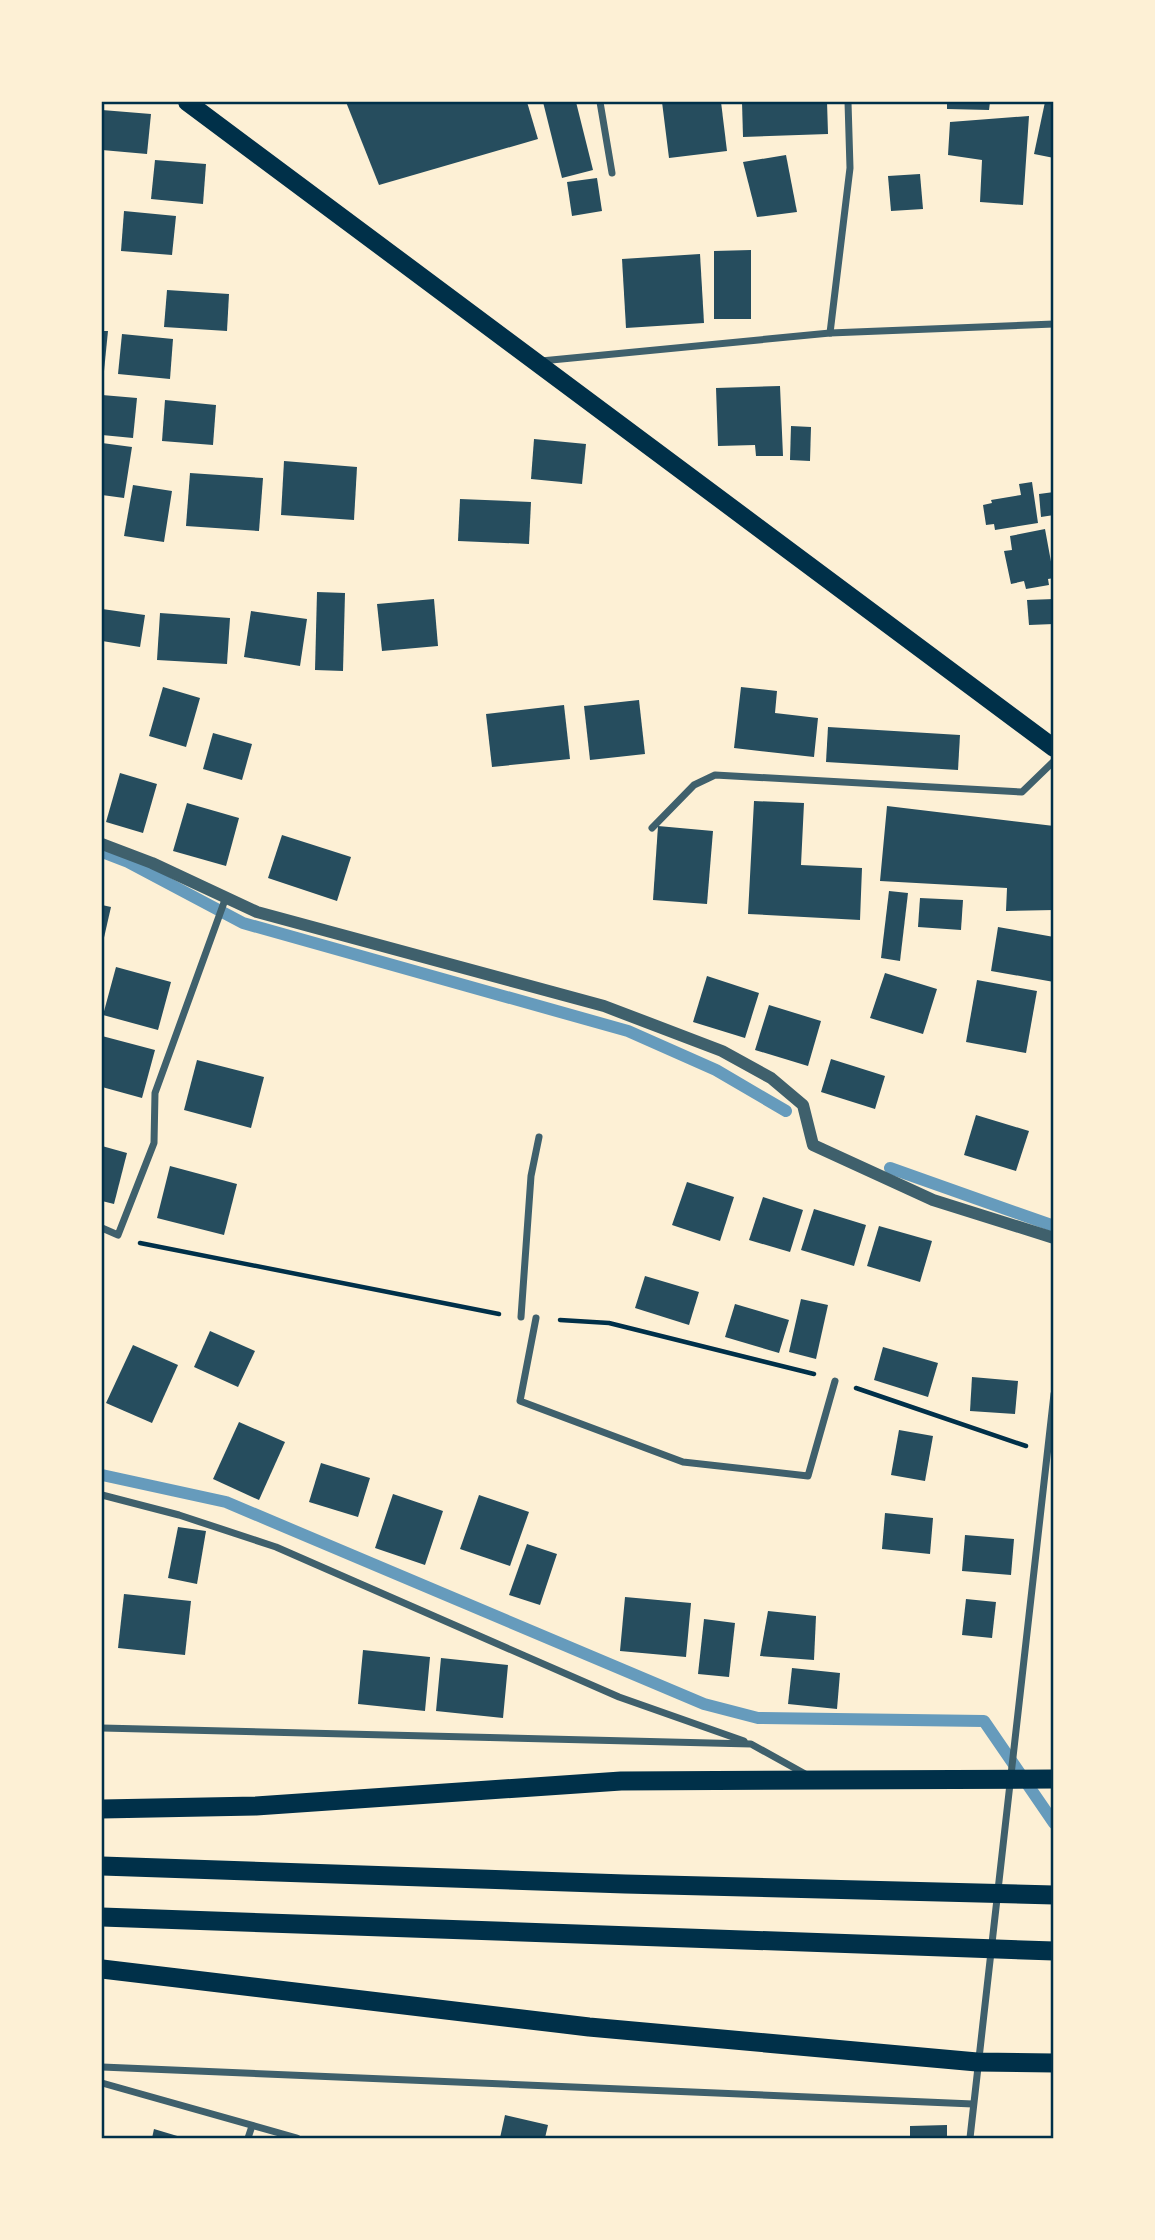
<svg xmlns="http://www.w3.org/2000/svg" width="1155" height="2240" font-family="Georgia,serif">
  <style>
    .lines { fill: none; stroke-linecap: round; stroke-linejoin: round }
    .stream { stroke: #669bbc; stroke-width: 12 }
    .building { fill: #264d5e }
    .path { stroke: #003049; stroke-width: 4.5 }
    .minor { stroke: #3f606c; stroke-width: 7 }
    .tertiary { stroke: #3f606c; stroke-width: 12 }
    .primary { stroke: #003049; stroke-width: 18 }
    .trunk { stroke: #003049; stroke-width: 19 }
    .neatline { fill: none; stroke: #003049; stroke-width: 2.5 }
  </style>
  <rect width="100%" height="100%" fill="#fdf0d5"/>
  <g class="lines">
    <g class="stream">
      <polyline points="102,852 128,862 243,923 628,1031 716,1070 786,1111"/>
      <polyline points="890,1168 1054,1226"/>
      <polyline points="102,1475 226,1502 704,1704 758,1718 984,1721 1054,1823"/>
    </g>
  </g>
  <g class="building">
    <polygon points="346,102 527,102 538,139 379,185"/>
    <polygon points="543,102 576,102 593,170 562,178"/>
    <polygon points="662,102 721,102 727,151 669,158"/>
    <polygon points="742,102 827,102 828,134 743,137"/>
    <polygon points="947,102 990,102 989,110 947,109"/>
    <polygon points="1045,102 1054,102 1054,158 1034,154"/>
    <polygon points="102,110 151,114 147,154 102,150"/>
    <polygon points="1029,116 1023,205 980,202 982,160 948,155 950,122"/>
    <polygon points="786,155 797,212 757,217 743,162"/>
    <polygon points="155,160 206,164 203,204 151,199"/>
    <polygon points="920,174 923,209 891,211 888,176"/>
    <polygon points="597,178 602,211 572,216 567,182"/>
    <polygon points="124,211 176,216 172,255 121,251"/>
    <polygon points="751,250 751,319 714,319 714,251"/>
    <polygon points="700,254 704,323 626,328 622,259"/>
    <polygon points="167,290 229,294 227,331 164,327"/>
    <polygon points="102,331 108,331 104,371 102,371"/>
    <polygon points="122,334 173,339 170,379 118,374"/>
    <polygon points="780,386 783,456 756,456 755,445 718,446 716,388"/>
    <polygon points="102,395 137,398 133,438 102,435"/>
    <polygon points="165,400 216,405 213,445 162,441"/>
    <polygon points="791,426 811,427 810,461 790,460"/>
    <polygon points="534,439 586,444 582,484 531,479"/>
    <polygon points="102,443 132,447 124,498 102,495"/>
    <polygon points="284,461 357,467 354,520 281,515"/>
    <polygon points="190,473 263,478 259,531 186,526"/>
    <polygon points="1032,482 1038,523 995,530 994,524 986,525 983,505 992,503 991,500 1021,495 1019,484"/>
    <polygon points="133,485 172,491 164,542 124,536"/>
    <polygon points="1054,492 1054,515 1041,517 1039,494"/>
    <polygon points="460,499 531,502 529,544 458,541"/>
    <polygon points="1045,529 1054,578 1048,579 1049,585 1026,589 1024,581 1011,584 1004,551 1012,550 1010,536"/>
    <polygon points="317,592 345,593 343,671 315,670"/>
    <polygon points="434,599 438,646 382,651 377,604"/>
    <polygon points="1054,599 1054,624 1029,625 1027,600"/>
    <polygon points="102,609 145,615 140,647 102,641"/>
    <polygon points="251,611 307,619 300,666 244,657"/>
    <polygon points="160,613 230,618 227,664 157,660"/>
    <polygon points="163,687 200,698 186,747 149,736"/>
    <polygon points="741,687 777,691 775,713 818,718 814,757 734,748"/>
    <polygon points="639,700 645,754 590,760 584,706"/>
    <polygon points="564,705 570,759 492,767 486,714"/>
    <polygon points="828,727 960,735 958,770 826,762"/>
    <polygon points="213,733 252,744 242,780 203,769"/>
    <polygon points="120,773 157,784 143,833 106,822"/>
    <polygon points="754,801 804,803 801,865 862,868 860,920 748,914"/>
    <polygon points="187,803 239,818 226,866 173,851"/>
    <polygon points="887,806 1054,826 1054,910 1006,911 1007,888 880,881"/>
    <polygon points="658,826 713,831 707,904 653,900"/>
    <polygon points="282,835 351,857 337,901 268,878"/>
    <polygon points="889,891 908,893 900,961 881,958"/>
    <polygon points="920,898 963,900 961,930 918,927"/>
    <polygon points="102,905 111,907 103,942 102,942"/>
    <polygon points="998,927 1054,937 1054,982 991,971"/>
    <polygon points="116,967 171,982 158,1030 103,1015"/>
    <polygon points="885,973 937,989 923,1034 870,1018"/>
    <polygon points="707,976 759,993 745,1038 693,1022"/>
    <polygon points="977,980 1037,991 1026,1053 966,1042"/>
    <polygon points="769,1005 821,1021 808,1066 755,1050"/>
    <polygon points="102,1036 155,1050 142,1098 102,1087"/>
    <polygon points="831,1059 885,1076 875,1109 821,1092"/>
    <polygon points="197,1060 264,1077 251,1128 184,1110"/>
    <polygon points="976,1115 1029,1131 1016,1171 964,1155"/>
    <polygon points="102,1146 127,1153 114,1204 102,1201"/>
    <polygon points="170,1166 237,1184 224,1235 157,1218"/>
    <polygon points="687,1182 734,1197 720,1241 672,1225"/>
    <polygon points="763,1197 803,1210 790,1252 749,1240"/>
    <polygon points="814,1209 866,1225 854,1266 801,1250"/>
    <polygon points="879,1226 932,1241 920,1282 867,1266"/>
    <polygon points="645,1276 699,1292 689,1325 635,1308"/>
    <polygon points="801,1299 828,1305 816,1359 789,1352"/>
    <polygon points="735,1304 789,1320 779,1353 725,1337"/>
    <polygon points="210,1331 255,1351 238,1387 194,1367"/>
    <polygon points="133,1345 178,1365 152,1423 106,1403"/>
    <polygon points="883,1347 938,1363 928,1397 874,1380"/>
    <polygon points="972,1377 1018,1381 1015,1414 970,1411"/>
    <polygon points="239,1422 285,1442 259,1500 213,1479"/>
    <polygon points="899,1430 933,1436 925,1481 891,1475"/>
    <polygon points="321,1463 370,1478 358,1517 309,1502"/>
    <polygon points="393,1494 443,1511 425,1565 375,1548"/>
    <polygon points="479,1495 529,1512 510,1566 460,1549"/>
    <polygon points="885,1513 933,1518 930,1554 882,1549"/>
    <polygon points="178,1527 206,1531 197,1584 168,1578"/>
    <polygon points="965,1535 1014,1539 1011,1575 962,1571"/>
    <polygon points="527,1544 557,1554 540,1605 509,1595"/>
    <polygon points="124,1594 191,1601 185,1655 118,1648"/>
    <polygon points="625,1597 691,1603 686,1657 620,1651"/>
    <polygon points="966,1599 996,1602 992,1638 962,1635"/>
    <polygon points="768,1611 816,1616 814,1660 760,1656"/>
    <polygon points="704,1619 735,1623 729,1677 698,1674"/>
    <polygon points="363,1650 430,1657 425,1711 358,1704"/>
    <polygon points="441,1658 508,1665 503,1718 436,1711"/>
    <polygon points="792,1668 840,1673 837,1709 788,1704"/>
    <polygon points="505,2115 548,2125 545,2138 500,2138"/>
    <polygon points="947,2125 947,2138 910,2138 910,2126"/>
    <polygon points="154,2129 184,2138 152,2138"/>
  </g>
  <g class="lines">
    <g class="path">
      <polyline points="140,1243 499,1314"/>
      <polyline points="560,1320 609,1323 814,1374"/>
      <polyline points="856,1388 1026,1446"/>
    </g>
    <g class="minor">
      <polyline points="600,102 612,173"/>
      <polyline points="830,333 850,168 848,102"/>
      <polyline points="541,361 830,333 1054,324"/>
      <polyline points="652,828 694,785 715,775 1022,792 1054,761"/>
      <polyline points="102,1228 118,1235 154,1143 155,1093 226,897"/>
      <polyline points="521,1317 531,1176 539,1137"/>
      <polyline points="536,1318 520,1401 683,1462 808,1476 835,1381"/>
      <polyline points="102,1495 179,1515 276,1547 619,1697 744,1741"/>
      <polyline points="102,1728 751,1744 807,1775"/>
      <polyline points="102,2067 973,2104"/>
      <polyline points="102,2083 297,2138"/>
      <polyline points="248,2138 252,2126"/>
      <polyline points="970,2138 1054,1394"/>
    </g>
    <polyline class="tertiary" points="102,844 152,863 257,912 604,1006 722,1051 771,1078 803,1105 813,1145 933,1200 1054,1238"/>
    <polyline class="primary" points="187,102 1054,748"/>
    <g class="trunk">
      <polyline points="102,1809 256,1806 621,1781 1054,1779"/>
      <polyline points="102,1866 625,1884 1054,1895"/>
      <polyline points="102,1917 1054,1951"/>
      <polyline points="102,1969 589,2027 977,2062 1054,2063"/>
    </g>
  </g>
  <rect width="1155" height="2240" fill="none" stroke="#fdf0d5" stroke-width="206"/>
  <rect x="103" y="103" width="949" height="2034" class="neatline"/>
</svg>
